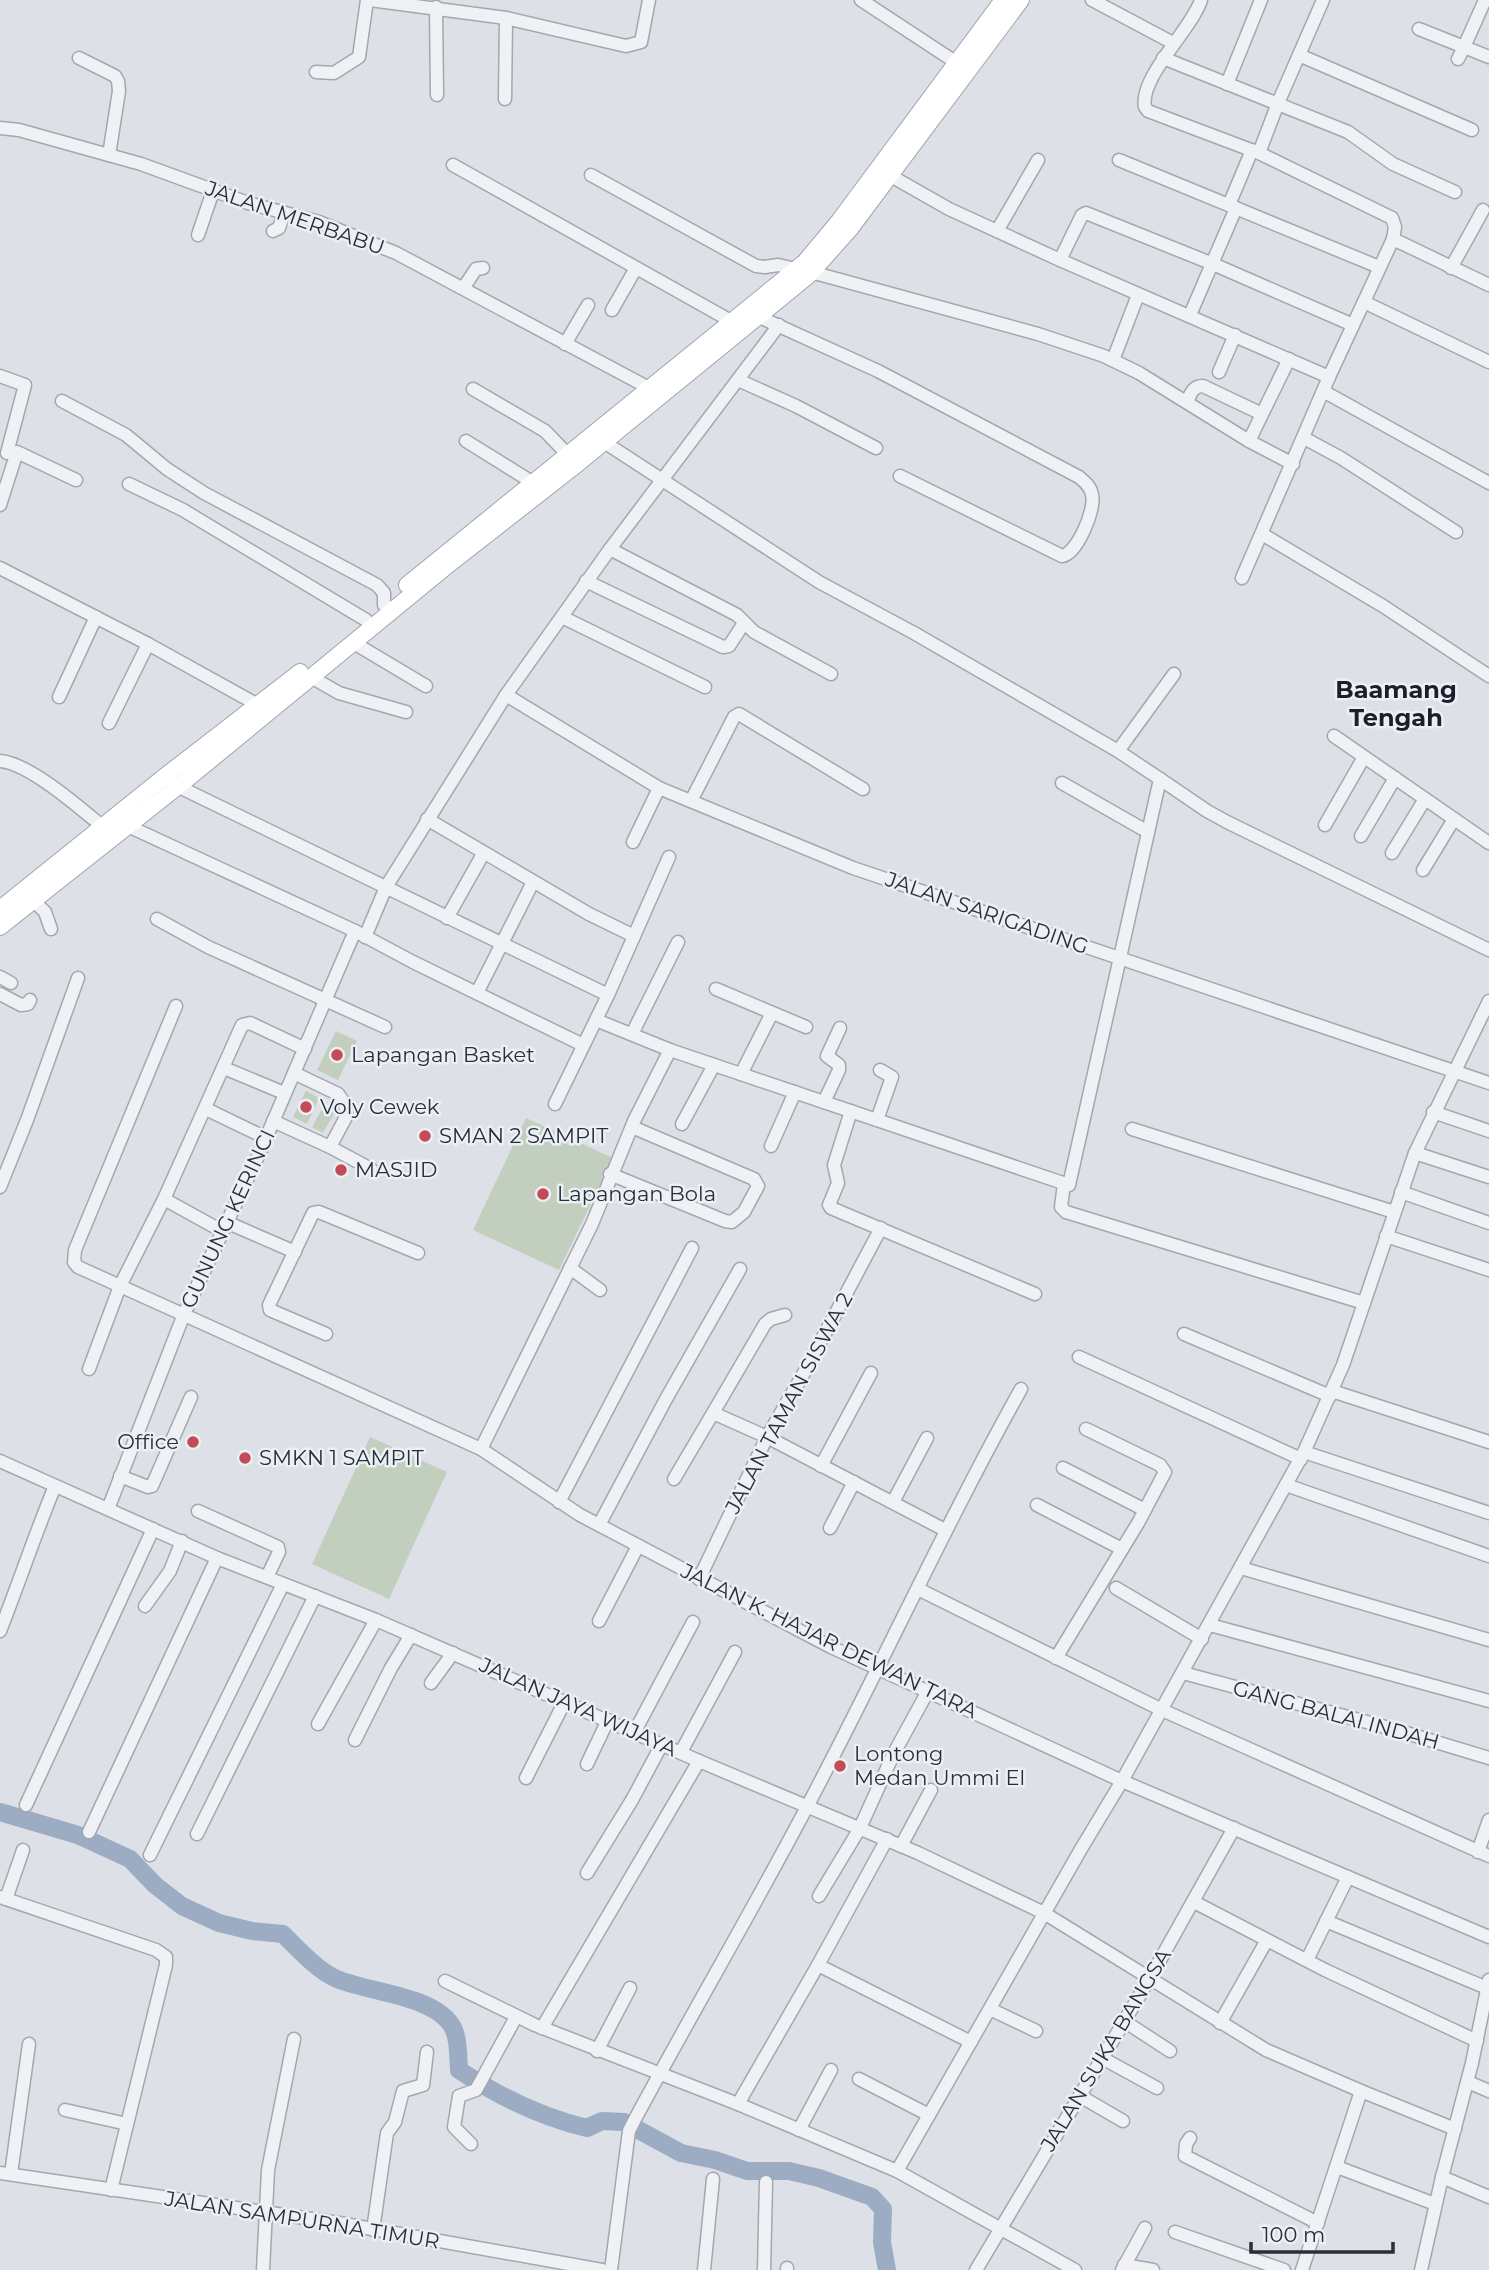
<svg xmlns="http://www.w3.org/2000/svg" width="1489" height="2270" font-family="Montserrat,sans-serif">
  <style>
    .green { fill: #c2cfbf }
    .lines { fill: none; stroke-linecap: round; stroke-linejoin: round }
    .river { stroke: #9bacc3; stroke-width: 18 }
    .minor-casing { stroke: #a3a7af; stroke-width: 15 }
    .major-casing { stroke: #9ea4b0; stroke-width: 18 }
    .minor { stroke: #f0f1f5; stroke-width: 12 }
    .major { stroke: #fff; stroke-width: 16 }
    .poi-dot { fill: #c34a56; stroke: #eceff4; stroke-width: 2.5 }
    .labels { text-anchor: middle; stroke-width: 5; stroke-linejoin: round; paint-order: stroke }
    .street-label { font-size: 21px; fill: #282e3b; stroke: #eceff4 }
    .poi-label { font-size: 21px; fill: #282e3b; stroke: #eceff4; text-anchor: start }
    .quarter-label { font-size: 24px; font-weight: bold; fill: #1a1f2c; stroke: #eceff4 }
  </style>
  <rect width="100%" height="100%" fill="#dde0e6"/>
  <g class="green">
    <polygon points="336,1031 357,1041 338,1080 317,1070"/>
    <polygon points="306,1091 319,1098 307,1124 293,1117"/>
    <polygon points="325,1104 336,1110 323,1133 312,1127"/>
    <polygon points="526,1118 613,1158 559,1270 473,1230"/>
    <polygon points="370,1437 447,1472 389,1599 312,1564"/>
  </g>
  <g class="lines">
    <path class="river" d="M0 1812 78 1835 130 1859 155 1885 182 1906 219 1923 252 1931 283 1934C297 1948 318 1971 337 1979 368 1992 429 1995 450 2023 459 2034 458 2056 459 2070 498 2096 540 2117 587 2128L602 2121 624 2122 681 2153 715 2160 747 2171H789L819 2178 872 2197 883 2209 882 2242 887 2270"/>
    <defs>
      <g id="minor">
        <polyline points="370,0 506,18 626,46 641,42 649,0"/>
        <polyline points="861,0 963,67"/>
        <polyline points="1092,0 1173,43"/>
        <path d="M1201 0C1192 29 1139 77 1145 107L1148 111 1259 153 1392 218 1395 227 1393 239 1329 377 1242 578"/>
        <polyline points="436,7 437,95"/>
        <polyline points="1419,29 1464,47 1485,0"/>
        <polyline points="1299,55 1472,130"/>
        <polyline points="79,58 115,76 118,81 119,91 109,155"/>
        <polyline points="1163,58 1348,132 1393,164 1455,192"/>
        <polyline points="1458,59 1464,47 1489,57"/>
        <polyline points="316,72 334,73 359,57 367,0"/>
        <polyline points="1227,84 1261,0"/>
        <polyline points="505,99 506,18"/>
        <polyline points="0,128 19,130 141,164 248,203 319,222 396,253 649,388"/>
        <polyline points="1259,153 1278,103 1323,0"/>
        <polyline points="1119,160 1379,267"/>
        <polyline points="453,165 731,321"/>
        <polyline points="884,172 949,209 1060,260 1329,377"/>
        <polyline points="591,175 756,266 765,267 778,265 796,269"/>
        <polyline points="1229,205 1252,150"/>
        <polyline points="273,231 279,228 284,213"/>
        <polyline points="997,231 1038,160"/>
        <polyline points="198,235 213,191"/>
        <polyline points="1393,239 1489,285"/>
        <polyline points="1060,260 1082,215 1086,213 1213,264 1353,325"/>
        <polyline points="1451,268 1483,210"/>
        <polyline points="811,272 1038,334 1104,356 1139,373 1249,441 1293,464"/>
        <polyline points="464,287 476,269 483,268"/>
        <polyline points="1364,302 1489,362"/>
        <polyline points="612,310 636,268"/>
        <polyline points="1190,315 1236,208"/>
        <path d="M757 316 878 371 1079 477C1085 482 1091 487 1092 495 1096 509 1077 554 1062 556L900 476"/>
        <polyline points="565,344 588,305"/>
        <polyline points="1113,360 1138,295"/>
        <polyline points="1219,372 1235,335"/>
        <polyline points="0,376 25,385 7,453"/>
        <polyline points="738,380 796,406 876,448"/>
        <polyline points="473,389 545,431 572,459"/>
        <polyline points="1323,391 1489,483"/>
        <polyline points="62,401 126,435 167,469 204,493 377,585 384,593 384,605"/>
        <path d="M1187 402C1191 393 1193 386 1203 386L1262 414"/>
        <polyline points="1304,438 1341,458 1456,532"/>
        <polyline points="466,441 532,482"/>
        <polyline points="1249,441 1289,359"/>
        <polyline points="129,484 183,510 366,620"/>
        <polyline points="0,505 17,452 76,480"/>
        <polyline points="1262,534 1383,606 1489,676"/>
        <polyline points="610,549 737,615 754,632 831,674"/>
        <polyline points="0,568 148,644 258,705"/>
        <polyline points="586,581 723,647 729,646 744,623"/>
        <polyline points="562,617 705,687"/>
        <polyline points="354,643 426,686"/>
        <polyline points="311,677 339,693 406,712"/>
        <polyline points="506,695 659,788 853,868 1489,1083"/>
        <polyline points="59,697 96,617"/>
        <polyline points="109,723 148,644"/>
        <polyline points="1334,736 1489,843"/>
        <polyline points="1118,751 1174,674"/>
        <path d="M0 761C29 763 80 808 103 827"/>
        <polyline points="1160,779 1207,811 1227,822 1489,950"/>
        <polyline points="171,783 608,995"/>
        <polyline points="1062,783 1148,832"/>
        <polyline points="691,801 734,717 739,714 863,789"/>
        <polyline points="427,819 589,914 634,936"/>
        <polyline points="1325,825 1364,757"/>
        <polyline points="128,826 355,931 413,962 583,1045"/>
        <polyline points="1361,836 1395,778"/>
        <polyline points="633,842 659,788"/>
        <polyline points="1392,853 1425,799"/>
        <polyline points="1423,870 1454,819"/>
        <polyline points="33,900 45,912 51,929"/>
        <polyline points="447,918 483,854"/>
        <polyline points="157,919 208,947 385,1027"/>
        <polyline points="365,937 386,887 506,695 610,549 779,325"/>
        <polyline points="0,977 11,983"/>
        <polyline points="716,989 806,1027"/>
        <polyline points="477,993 533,882"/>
        <polyline points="0,994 21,1005 28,1004 30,1000"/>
        <polyline points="176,1006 75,1250 74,1262 78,1267 481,1449 580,1515 831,1647 1122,1781 1489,1937"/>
        <polyline points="596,1020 670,1050 1069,1185 1160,779 1118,751 914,633 819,582 604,442"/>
        <polyline points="632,1034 678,942"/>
        <polyline points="224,1068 284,1093"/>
        <polyline points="294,1073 338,1094 345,1104 347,1115 330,1147 371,1169"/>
        <polyline points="741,1074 772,1013"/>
        <polyline points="824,1102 839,1070 839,1065 827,1056 840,1028"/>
        <polyline points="555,1104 608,995 669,857"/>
        <polyline points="206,1109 266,1138"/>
        <polyline points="851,1111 834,1165 838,1183 829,1205 831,1208 1035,1294"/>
        <polyline points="1433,1112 1489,1131"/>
        <polyline points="877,1120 892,1077 880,1070"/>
        <polyline points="273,1121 330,1147"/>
        <polyline points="682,1124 714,1065"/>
        <polyline points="1132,1129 1394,1212"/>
        <polyline points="771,1146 795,1092"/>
        <polyline points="1415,1153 1489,1177"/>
        <polyline points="610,1174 725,1221 732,1222 744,1212 758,1186 754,1179 632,1127"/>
        <polyline points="1064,1184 1061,1207 1066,1212 1364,1303"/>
        <polyline points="0,1187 27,1120 78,978"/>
        <polyline points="1401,1192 1489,1223"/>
        <polyline points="164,1199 222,1231"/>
        <polyline points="226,1222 295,1252"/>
        <polyline points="1386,1236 1489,1270"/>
        <polyline points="570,1268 600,1290"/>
        <polyline points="785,1315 771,1319 765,1324 713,1413 767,1437 945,1530"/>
        <polyline points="326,1334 270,1310 269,1305 313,1213 319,1212 418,1253"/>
        <polyline points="1184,1334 1330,1396"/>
        <polyline points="1079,1357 1301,1459"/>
        <polyline points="89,1369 120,1286 164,1199 242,1025 250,1023 305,1049"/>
        <polyline points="1332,1391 1489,1442"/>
        <polyline points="481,1449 592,1224 634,1121 670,1050"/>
        <polyline points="1304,1452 1489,1513"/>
        <polyline points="0,1461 217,1558 376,1620 699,1761 918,1853 1044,1913 1266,2050 1361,2091 1455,2129"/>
        <polyline points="821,1466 871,1373"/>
        <polyline points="1063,1468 1145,1510"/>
        <polyline points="120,1476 148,1487 152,1486 191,1397"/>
        <polyline points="674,1479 713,1413"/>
        <polyline points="1286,1485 1489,1556"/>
        <polyline points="559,1502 692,1248"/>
        <polyline points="893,1502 927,1438"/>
        <polyline points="1037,1505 1122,1549"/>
        <polyline points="108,1509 184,1314 260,1152 355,931"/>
        <polyline points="198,1511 278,1547 279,1552 267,1577"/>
        <polyline points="599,1525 666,1399 740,1269"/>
        <polyline points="830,1528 854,1482"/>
        <polyline points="1241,1568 1489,1640"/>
        <polyline points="699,1579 767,1437 805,1371 881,1228"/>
        <polyline points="1116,1588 1202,1639"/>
        <polyline points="918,1589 1162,1710 1489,1856"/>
        <polyline points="145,1606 170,1571 182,1541"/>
        <polyline points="599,1621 638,1546"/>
        <polyline points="1210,1625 1489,1701"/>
        <path d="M0 1631C19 1583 35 1534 55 1486"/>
        <polyline points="1056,1658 1138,1523 1165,1472 1160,1465 1086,1429"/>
        <polyline points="1183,1673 1393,1729 1489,1758"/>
        <polyline points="431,1683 453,1653"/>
        <polyline points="318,1724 376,1620"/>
        <polyline points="635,1731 693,1622"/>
        <polyline points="355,1740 391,1668 411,1635"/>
        <polyline points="681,1752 735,1652"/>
        <polyline points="587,1764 608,1720"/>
        <polyline points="526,1778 565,1701"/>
        <polyline points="26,1805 153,1529"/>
        <polyline points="89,1832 217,1558"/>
        <polyline points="197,1834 315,1596"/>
        <polyline points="901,1846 931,1790"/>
        <polyline points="1478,1852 1489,1820"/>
        <polyline points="150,1855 283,1584"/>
        <polyline points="587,1873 632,1800 662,1744"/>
        <polyline points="819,1896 860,1828 893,1755 928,1691"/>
        <polyline points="0,1897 156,1950 166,1957 166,1965 111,2190"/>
        <polyline points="6,1899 23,1850"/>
        <polyline points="1194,1902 1325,1970 1477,2041"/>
        <polyline points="1326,1921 1487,1988"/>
        <polyline points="1307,1960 1348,1877"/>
        <polyline points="818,1965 887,1839"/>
        <polyline points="445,1981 535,2025 738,2104 897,2171 1075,2270"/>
        <polyline points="990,2009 1036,2031"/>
        <polyline points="1124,2021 1170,2051"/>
        <polyline points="1220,2023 1267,1940"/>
        <polyline points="542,2028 699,1761"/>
        <polyline points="597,2051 630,1988"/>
        <polyline points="1102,2058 1157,2088"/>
        <polyline points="859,2079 929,2115"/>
        <polyline points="1468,2082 1489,2091"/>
        <polyline points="1080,2096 1123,2121"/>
        <polyline points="738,2104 818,1965 971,2042"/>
        <polyline points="65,2110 127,2124"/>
        <polyline points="799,2130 831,2070"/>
        <polyline points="1190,2138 1186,2144 1185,2156 1318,2223"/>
        <polyline points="471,2144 454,2127 459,2096 476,2090 516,2017"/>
        <polyline points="1337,2167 1435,2204"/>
        <polyline points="897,2171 1081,1849 1122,1781 1304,1452 1343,1365 1415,1153 1489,1001"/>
        <polyline points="0,2173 339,2223 602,2270"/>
        <polyline points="11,2174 29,2044"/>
        <polyline points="1442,2177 1489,2197"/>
        <polyline points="373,2230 387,2133 395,2122 403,2091 423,2085 427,2052"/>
        <polyline points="1175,2232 1284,2270"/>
        <polyline points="1124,2265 1153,2270"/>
        <polyline points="263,2270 268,2170 294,2039"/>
        <path d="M611 2270 629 2131 634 2121C691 2015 752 1911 808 1805 881 1667 945 1525 1021 1389"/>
        <polyline points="704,2270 713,2179"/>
        <polyline points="764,2270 766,2182"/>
        <polyline points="787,2270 787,2268"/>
        <polyline points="976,2270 1150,1978 1234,1828"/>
        <polyline points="1122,2270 1145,2228"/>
        <polyline points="1302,2270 1361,2091"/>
        <polyline points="1421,2270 1442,2177 1472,2063 1489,1980"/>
      </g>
      <g id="major">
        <polyline points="407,585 805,262 839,221 1003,0"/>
        <polyline points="0,909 164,777 300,672"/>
        <polyline points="0,927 186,780 443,569 576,465 809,275 850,229 1021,0"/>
      </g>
    </defs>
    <use href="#minor" class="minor-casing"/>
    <use href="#major" class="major-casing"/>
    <use href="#minor" class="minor"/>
    <use href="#major" class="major"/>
  </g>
  <g class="poi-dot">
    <circle cx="337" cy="1055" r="7"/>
    <circle cx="306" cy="1107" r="7"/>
    <circle cx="425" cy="1136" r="7"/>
    <circle cx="341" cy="1170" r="7"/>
    <circle cx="543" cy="1194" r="7"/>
    <circle cx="193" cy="1442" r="7"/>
    <circle cx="245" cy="1458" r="7"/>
    <circle cx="840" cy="1766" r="7"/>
  </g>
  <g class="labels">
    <g class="street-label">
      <text transform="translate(295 218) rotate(19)" y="7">JALAN MERBABU</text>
      <text transform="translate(987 913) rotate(19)" y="7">JALAN SARIGADING</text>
      <text transform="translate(228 1219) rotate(-65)" y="7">GUNUNG KERINCI</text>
      <text transform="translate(789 1403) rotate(-62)" y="7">JALAN TAMAN SISWA 2</text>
      <text transform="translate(829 1641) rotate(26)" y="7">JALAN K. HAJAR DEWAN TARA</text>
      <text transform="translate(578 1707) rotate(24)" y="7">JALAN JAYA WIJAYA</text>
      <text transform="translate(1336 1715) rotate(15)" y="7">GANG BALAI INDAH</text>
      <text transform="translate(1106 2050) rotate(-59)" y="7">JALAN SUKA BANGSA</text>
      <text transform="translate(302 2220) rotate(9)" y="7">JALAN SAMPURNA TIMUR</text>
    </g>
    <g class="poi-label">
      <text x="351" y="1062">Lapangan Basket</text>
      <text x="320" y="1114">Voly Cewek</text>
      <text x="439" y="1143">SMAN 2 SAMPIT</text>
      <text x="355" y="1177">MASJID</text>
      <text x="557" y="1201">Lapangan Bola</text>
      <text x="179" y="1449" text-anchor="end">Office</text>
      <text x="259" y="1465">SMKN 1 SAMPIT</text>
      <text x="854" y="1761">Lontong<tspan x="854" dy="24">Medan Ummi El</tspan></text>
    </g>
    <g class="quarter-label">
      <text x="1396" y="698">Baamang<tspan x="1396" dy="28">Tengah</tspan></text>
    </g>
  </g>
  <path d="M1251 2242v10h142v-10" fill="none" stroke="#282e3b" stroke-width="3.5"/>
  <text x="1262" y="2242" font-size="21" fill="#282e3b" stroke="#eceff4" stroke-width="5" paint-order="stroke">100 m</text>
</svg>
